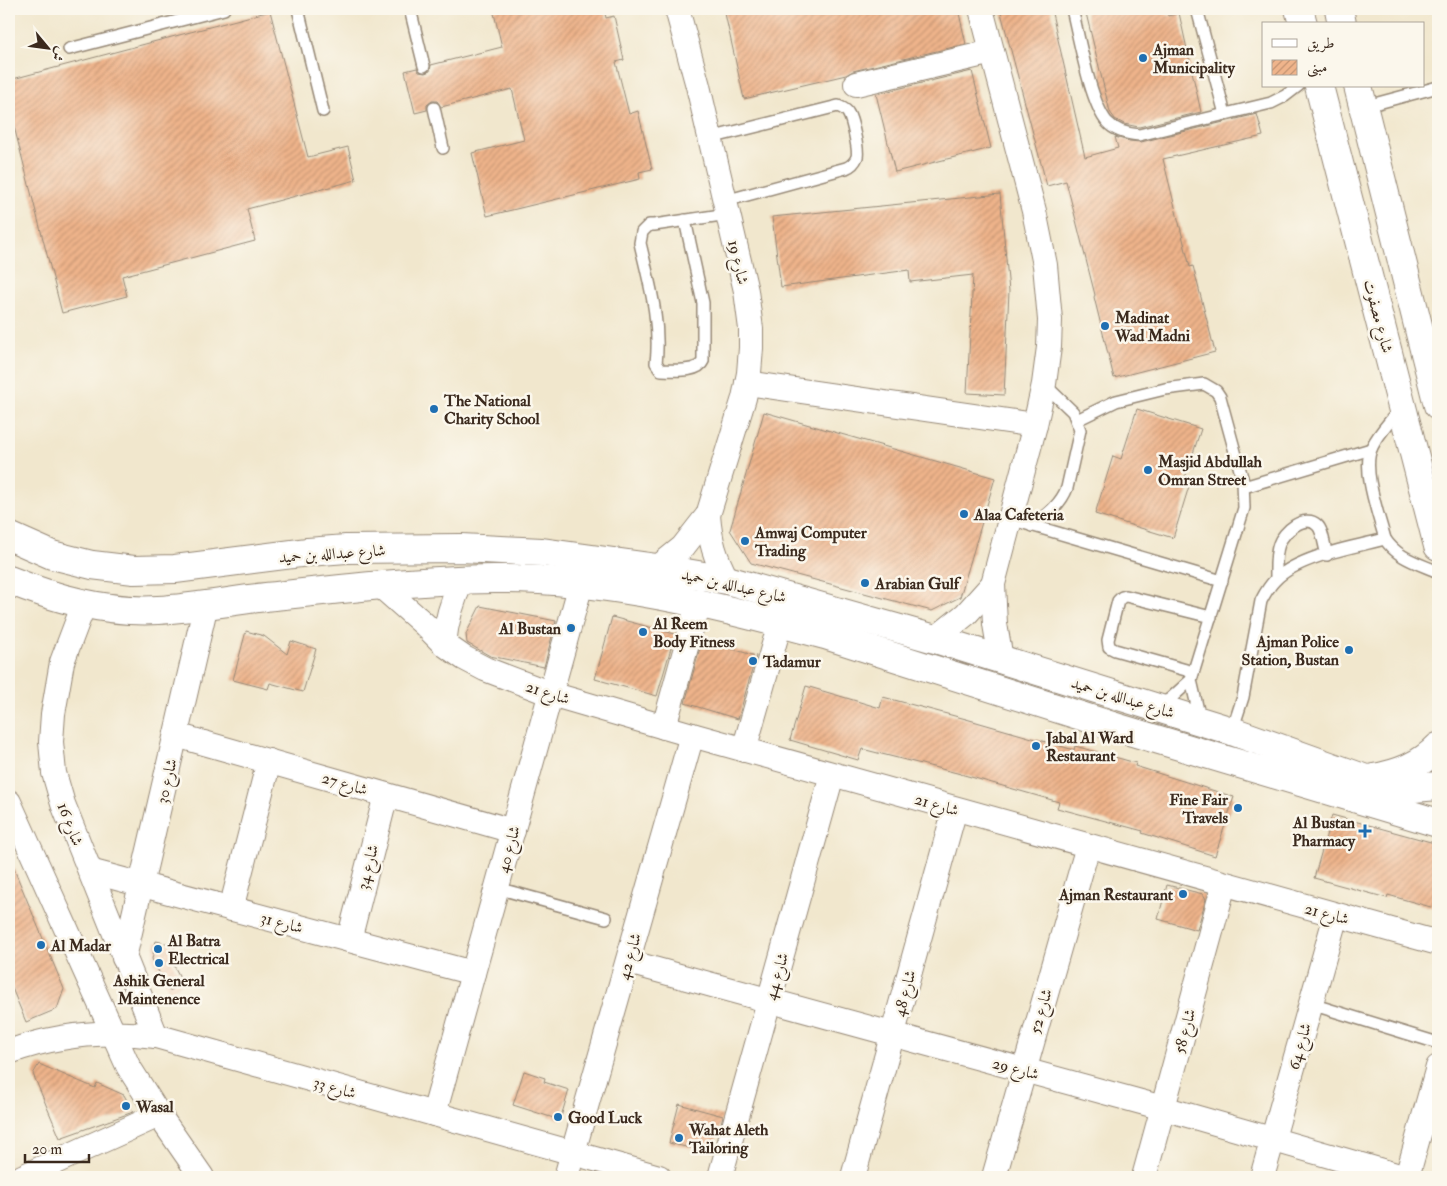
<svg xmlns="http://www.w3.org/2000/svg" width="1447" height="1186" font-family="'IM FELL Double Pica',Amiri,serif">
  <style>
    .building { fill: url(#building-hatch) }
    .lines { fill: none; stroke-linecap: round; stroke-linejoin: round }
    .service-casing { stroke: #968876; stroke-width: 14 }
    .minor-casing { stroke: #968876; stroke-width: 26 }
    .tertiary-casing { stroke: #968876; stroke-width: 30 }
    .service { stroke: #fff; stroke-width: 11 }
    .minor { stroke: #fff; stroke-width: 24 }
    .tertiary { stroke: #fff; stroke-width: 28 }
    .poi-dot { fill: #1f6fb2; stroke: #fbf7ec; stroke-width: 2 }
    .labels { text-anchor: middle; stroke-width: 5; stroke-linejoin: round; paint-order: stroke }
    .poi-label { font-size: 16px; font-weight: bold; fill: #3b2a1e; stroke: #fbf7ec; text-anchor: start }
    .street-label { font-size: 16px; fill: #3b2a1e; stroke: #fbf7ec }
  </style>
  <defs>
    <pattern id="building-hatch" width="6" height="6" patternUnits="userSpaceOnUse" patternTransform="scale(1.25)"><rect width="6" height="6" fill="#efb48b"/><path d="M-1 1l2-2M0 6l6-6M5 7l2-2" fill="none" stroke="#c39371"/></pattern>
  </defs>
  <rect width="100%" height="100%" fill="#fbf7ec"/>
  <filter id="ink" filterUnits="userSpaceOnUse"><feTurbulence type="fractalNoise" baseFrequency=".02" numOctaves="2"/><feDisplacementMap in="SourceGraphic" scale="10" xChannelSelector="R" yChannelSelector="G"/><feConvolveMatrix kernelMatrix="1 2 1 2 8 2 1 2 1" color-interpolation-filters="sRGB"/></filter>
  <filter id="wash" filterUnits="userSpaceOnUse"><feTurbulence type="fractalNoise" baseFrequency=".0096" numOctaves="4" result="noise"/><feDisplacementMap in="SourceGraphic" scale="20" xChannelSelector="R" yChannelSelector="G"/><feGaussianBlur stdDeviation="1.12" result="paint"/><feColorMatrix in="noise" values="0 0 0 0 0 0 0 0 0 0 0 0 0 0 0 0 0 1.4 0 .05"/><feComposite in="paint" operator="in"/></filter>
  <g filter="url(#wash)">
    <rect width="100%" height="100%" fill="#f1e7cd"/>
    <g id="blocks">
      <g class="building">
        <polygon points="493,9 604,9 606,18 614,16 624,60 616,62 629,114 638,111 652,169 639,172 640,179 487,216 472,153 524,140 512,89 441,107 437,101 432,101 427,105 427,110 415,113 405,71 417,68 419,72 425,73 430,71 431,65 502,47"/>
        <polygon points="724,9 958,9 966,44 853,71 846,75 744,99"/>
        <polygon points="1000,9 1051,9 1085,157 1118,148 1115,137 1129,141 1141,142 1257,114 1263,136 1163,159 1190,267 1193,266 1215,352 1114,378 1094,297 1095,295 1066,181 1047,186"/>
        <polygon points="1085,9 1166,9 1168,16 1179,13 1201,112 1139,127 1124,124 1115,119 1110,112"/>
        <polygon points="270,11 308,157 348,147 356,180 247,209 255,241 122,276 127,296 62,313 9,107 9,80"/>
        <polygon points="972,71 991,148 895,172 876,94"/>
        <polygon points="1000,194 1009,291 1004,395 967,393 973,275 910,282 909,270 781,287 772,217"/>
        <polygon points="1137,409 1201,429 1184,481 1190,483 1173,538 1095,514 1113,456 1121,459"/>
        <polygon points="764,412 995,478 960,597 932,611 751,563 730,530"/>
        <polygon points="480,606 556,621 544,667 490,656 467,643 466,634"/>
        <polygon points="612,617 675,634 657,696 595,679"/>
        <polygon points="246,631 264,636 287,654 291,641 316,649 303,692 270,683 268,689 233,680"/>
        <polygon points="702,640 756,656 738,719 685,703"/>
        <polygon points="806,686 880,708 883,697 966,719 1074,750 1075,746 1136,763 1135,766 1234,797 1215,856 1142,833 1143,831 1057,808 1059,802 957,773 862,749 858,760 790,740"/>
        <polygon points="1332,815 1438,844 1438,909 1388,895 1387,898 1314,878"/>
        <polygon points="9,857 64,989 57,1009 26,1022 9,981"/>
        <polygon points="1167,885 1203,894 1206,899 1197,930 1158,919"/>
        <polygon points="156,941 175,945 171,960 183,983 169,991 152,959"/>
        <polygon points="39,1064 95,1088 97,1083 124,1095 133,1112 60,1138 33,1074"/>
        <polygon points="524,1071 545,1078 544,1082 569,1090 560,1120 513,1105"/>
        <polygon points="679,1104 723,1116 713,1152 690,1146 690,1148 669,1143"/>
      </g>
    </g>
  </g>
  <g filter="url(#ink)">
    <use href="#blocks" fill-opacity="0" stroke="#968876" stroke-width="1"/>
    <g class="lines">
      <defs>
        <g id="service">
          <polyline points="298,9 323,111"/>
          <polyline points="410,9 424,66"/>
          <path d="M1072 9C1079 37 1090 102 1107 122 1115 131 1128 134 1139 135L1271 103 1285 96 1298 86"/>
          <polyline points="1197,9 1225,114"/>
          <polyline points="69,49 224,9"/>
          <polyline points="1363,107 1438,87"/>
          <polyline points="434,108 443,148"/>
          <path d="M710 138 838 106C842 108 846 109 848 113 852 119 859 150 857 157 855 162 851 166 846 168L725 201"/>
          <path d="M685 220 703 303V361C698 373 673 370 661 370L656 363C661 322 649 282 640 243L642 232 649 225H654L728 214"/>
          <path d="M1399 410C1390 422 1378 434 1372 447 1361 468 1379 516 1385 539 1397 558 1418 563 1438 572"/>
          <polyline points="1077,420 1116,401 1165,389 1204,384 1216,391 1220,397 1243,481 1244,508 1191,680 1200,719"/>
          <polyline points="1244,487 1371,449"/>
          <polyline points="1010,519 1222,581"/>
          <path d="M1032 526C1046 515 1060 506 1067 488L1080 430 1073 412 1044 384"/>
          <path d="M1276 579C1276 568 1275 554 1279 544 1283 532 1305 513 1317 525 1323 530 1324 546 1327 555"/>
          <polyline points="1193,672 1115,650 1109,647 1108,640 1118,601 1122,597 1126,596 1211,617"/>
          <polyline points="1160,705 1170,699 1191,680"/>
          <path d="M1232 731 1243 697 1261 601C1265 593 1270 585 1276 579 1300 556 1354 547 1385 539"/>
          <polyline points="497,888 606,918"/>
          <polyline points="1311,1004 1438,1043"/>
        </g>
        <g id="minor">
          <polyline points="981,9 1034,211 1045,265 1050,320 1049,347 1044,384 1035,425 993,584 995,624 1001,659"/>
          <polyline points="856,84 992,52"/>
          <polyline points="747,383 1035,425"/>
          <path d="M708 515C710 541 715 557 727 580"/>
          <polyline points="657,568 683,547 708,515 744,398 749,373 751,348 751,329 746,291 698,86 677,9"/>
          <polyline points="382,587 424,624 444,644 464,658 485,669 551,694 692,735 1438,943"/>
          <polyline points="84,604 62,662 53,714 51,742 54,773 63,804 156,1036"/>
          <polyline points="935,639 966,614 993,584"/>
          <path d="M444 644C446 621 452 601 462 580"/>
          <polyline points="664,727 698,604"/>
          <polyline points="176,735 513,831"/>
          <polyline points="744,750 780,623"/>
          <polyline points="9,802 128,1066 159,1115 202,1177"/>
          <polyline points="90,871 473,973"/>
          <polyline points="231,909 269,761"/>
          <polyline points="349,940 386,795"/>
          <polyline points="124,958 206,604"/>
          <polyline points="628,962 1163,1108 1403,1177"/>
          <path d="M9 1052C57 1034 104 1030 156 1036L659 1177"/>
          <polyline points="434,1114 581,584"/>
          <polyline points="22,1177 159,1115"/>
          <polyline points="566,1177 692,735"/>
          <polyline points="720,1177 832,775"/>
          <polyline points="853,1177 955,809"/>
          <polyline points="994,1177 1088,846"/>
          <polyline points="1144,1177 1224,884"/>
          <polyline points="1262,1177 1336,915"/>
          <polyline points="1407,1177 1438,1067"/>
        </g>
        <g id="tertiary">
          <polyline points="1299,9 1303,24"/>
          <polyline points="1339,9 1342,24"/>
          <polyline points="1319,86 1438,546"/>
          <polyline points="1358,86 1438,405"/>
          <polyline points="9,536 52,555 92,565 134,570 175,569 308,552 346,549 461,548 542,552 657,568 727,580 935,639 1232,731 1366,779 1390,785 1414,788 1438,786"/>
          <path d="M9 580C56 599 107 613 158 610 194 608 230 601 266 597 340 589 419 580 494 579 601 577 722 607 825 635L1119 728 1438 823"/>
          <path d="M1373 778C1398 774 1421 765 1438 747"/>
        </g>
      </defs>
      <use href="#service" class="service-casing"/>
      <use href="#minor" class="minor-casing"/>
      <use href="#tertiary" class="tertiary-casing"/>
      <use href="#service" class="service"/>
      <use href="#minor" class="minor"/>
      <use href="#tertiary" class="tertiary"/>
    </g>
  </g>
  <g class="poi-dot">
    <circle cx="1143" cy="58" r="5"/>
    <circle cx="1105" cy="326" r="5"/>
    <circle cx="434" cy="409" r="5"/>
    <circle cx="1148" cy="470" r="5"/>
    <circle cx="964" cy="514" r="5"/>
    <circle cx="745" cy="541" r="5"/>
    <circle cx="865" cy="583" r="5"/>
    <circle cx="571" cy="628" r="5"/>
    <circle cx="643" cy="632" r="5"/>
    <circle cx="1349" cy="650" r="5"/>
    <circle cx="753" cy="661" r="5"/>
    <circle cx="1036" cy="746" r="5"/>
    <circle cx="1238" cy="808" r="5"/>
    <path d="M1362.5 823.5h5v5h5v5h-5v5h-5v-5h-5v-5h5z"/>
    <circle cx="1183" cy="894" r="5"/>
    <circle cx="41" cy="945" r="5"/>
    <circle cx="158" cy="949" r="5"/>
    <circle cx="159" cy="963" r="5"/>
    <circle cx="126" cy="1106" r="5"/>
    <circle cx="558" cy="1117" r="5"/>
    <circle cx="679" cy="1138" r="5"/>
  </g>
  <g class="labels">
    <g class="poi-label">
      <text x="1153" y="55">Ajman<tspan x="1153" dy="18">Municipality</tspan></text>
      <text x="1115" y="323">Madinat<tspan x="1115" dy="18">Wad Madni</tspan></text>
      <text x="444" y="406">The National<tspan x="444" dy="18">Charity School</tspan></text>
      <text x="1158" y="467">Masjid Abdullah<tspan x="1158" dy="18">Omran Street</tspan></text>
      <text x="974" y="520">Alaa Cafeteria</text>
      <text x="755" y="538">Amwaj Computer<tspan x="755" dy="18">Trading</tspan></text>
      <text x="875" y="589">Arabian Gulf</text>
      <text x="653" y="629">Al Reem<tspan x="653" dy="18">Body Fitness</tspan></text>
      <text x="561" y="634" text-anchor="end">Al Bustan</text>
      <text x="1339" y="647" text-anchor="end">Ajman Police<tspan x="1339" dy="18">Station, Bustan</tspan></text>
      <text x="763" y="667">Tadamur</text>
      <text x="1046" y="743">Jabal Al Ward<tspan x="1046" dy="18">Restaurant</tspan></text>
      <text x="1228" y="805" text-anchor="end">Fine Fair<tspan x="1228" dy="18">Travels</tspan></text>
      <text x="1355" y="828" text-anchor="end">Al Bustan<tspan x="1355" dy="18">Pharmacy</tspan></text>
      <text x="1173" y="900" text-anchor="end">Ajman Restaurant</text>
      <text x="168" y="946">Al Batra<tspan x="168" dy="18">Electrical</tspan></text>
      <text x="51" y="951">Al Madar</text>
      <text x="159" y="986" text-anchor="middle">Ashik General<tspan x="159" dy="18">Maintenence</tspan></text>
      <text x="136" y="1112">Wasal</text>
      <text x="568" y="1123">Good Luck</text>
      <text x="689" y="1135">Wahat Aleth<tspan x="689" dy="18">Tailoring</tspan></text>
    </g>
    <g class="street-label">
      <text transform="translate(739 262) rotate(77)" y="6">شارع 19</text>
      <text transform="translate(1379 316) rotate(75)" y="6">شارع مصفوت</text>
      <text transform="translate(332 553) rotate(-4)" y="6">شارع عبدالله بن حميد</text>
      <text transform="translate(734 585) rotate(13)" y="6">شارع عبدالله بن حميد</text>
      <text transform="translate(548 692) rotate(18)" y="6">شارع 21</text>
      <text transform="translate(1123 697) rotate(17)" y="6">شارع عبدالله بن حميد</text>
      <text transform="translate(166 781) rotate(-77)" y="6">شارع 30</text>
      <text transform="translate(345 783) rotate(16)" y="6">شارع 27</text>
      <text transform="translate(937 804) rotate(16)" y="6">شارع 21</text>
      <text transform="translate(71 824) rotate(69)" y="6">شارع 16</text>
      <text transform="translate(508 849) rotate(-75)" y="6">شارع 40</text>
      <text transform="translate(367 867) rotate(-76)" y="6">شارع 34</text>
      <text transform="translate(1327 913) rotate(15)" y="6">شارع 21</text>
      <text transform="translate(282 922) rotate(15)" y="6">شارع 31</text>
      <text transform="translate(629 956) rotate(-74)" y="6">شارع 42</text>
      <text transform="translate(776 976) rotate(-74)" y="6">شارع 44</text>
      <text transform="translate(904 993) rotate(-75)" y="6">شارع 48</text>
      <text transform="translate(1040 1011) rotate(-74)" y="6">شارع 52</text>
      <text transform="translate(1184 1031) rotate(-75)" y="6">شارع 58</text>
      <text transform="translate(1299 1046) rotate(-74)" y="6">شارع 64</text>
      <text transform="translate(1016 1068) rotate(15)" y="6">شارع 29</text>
      <text transform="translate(335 1087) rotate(16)" y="6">شارع 33</text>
    </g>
  </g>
  <rect width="1447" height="1186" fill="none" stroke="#fbf7ec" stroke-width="30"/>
  <rect x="1262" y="22" width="162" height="65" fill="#fbf7ec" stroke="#aea59a"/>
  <rect x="1272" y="39" width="25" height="8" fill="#ffffff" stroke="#aea59a"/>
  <text x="1307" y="48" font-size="15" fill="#3b2a1e">طريق</text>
  <rect x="1272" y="60" width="25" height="15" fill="url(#building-hatch)" stroke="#aea59a"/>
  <text x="1307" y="72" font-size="15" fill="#3b2a1e">مبنى</text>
  <g transform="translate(48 48) rotate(119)" stroke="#fbf7ec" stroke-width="4" paint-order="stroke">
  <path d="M0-4L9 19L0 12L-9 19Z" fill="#3b2a1e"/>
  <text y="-8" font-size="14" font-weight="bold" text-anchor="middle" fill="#3b2a1e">ش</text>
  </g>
  <path d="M25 1154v8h64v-8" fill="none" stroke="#3b2a1e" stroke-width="2.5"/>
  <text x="32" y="1154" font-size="15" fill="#3b2a1e" stroke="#fbf7ec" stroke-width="4" paint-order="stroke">20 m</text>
</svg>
